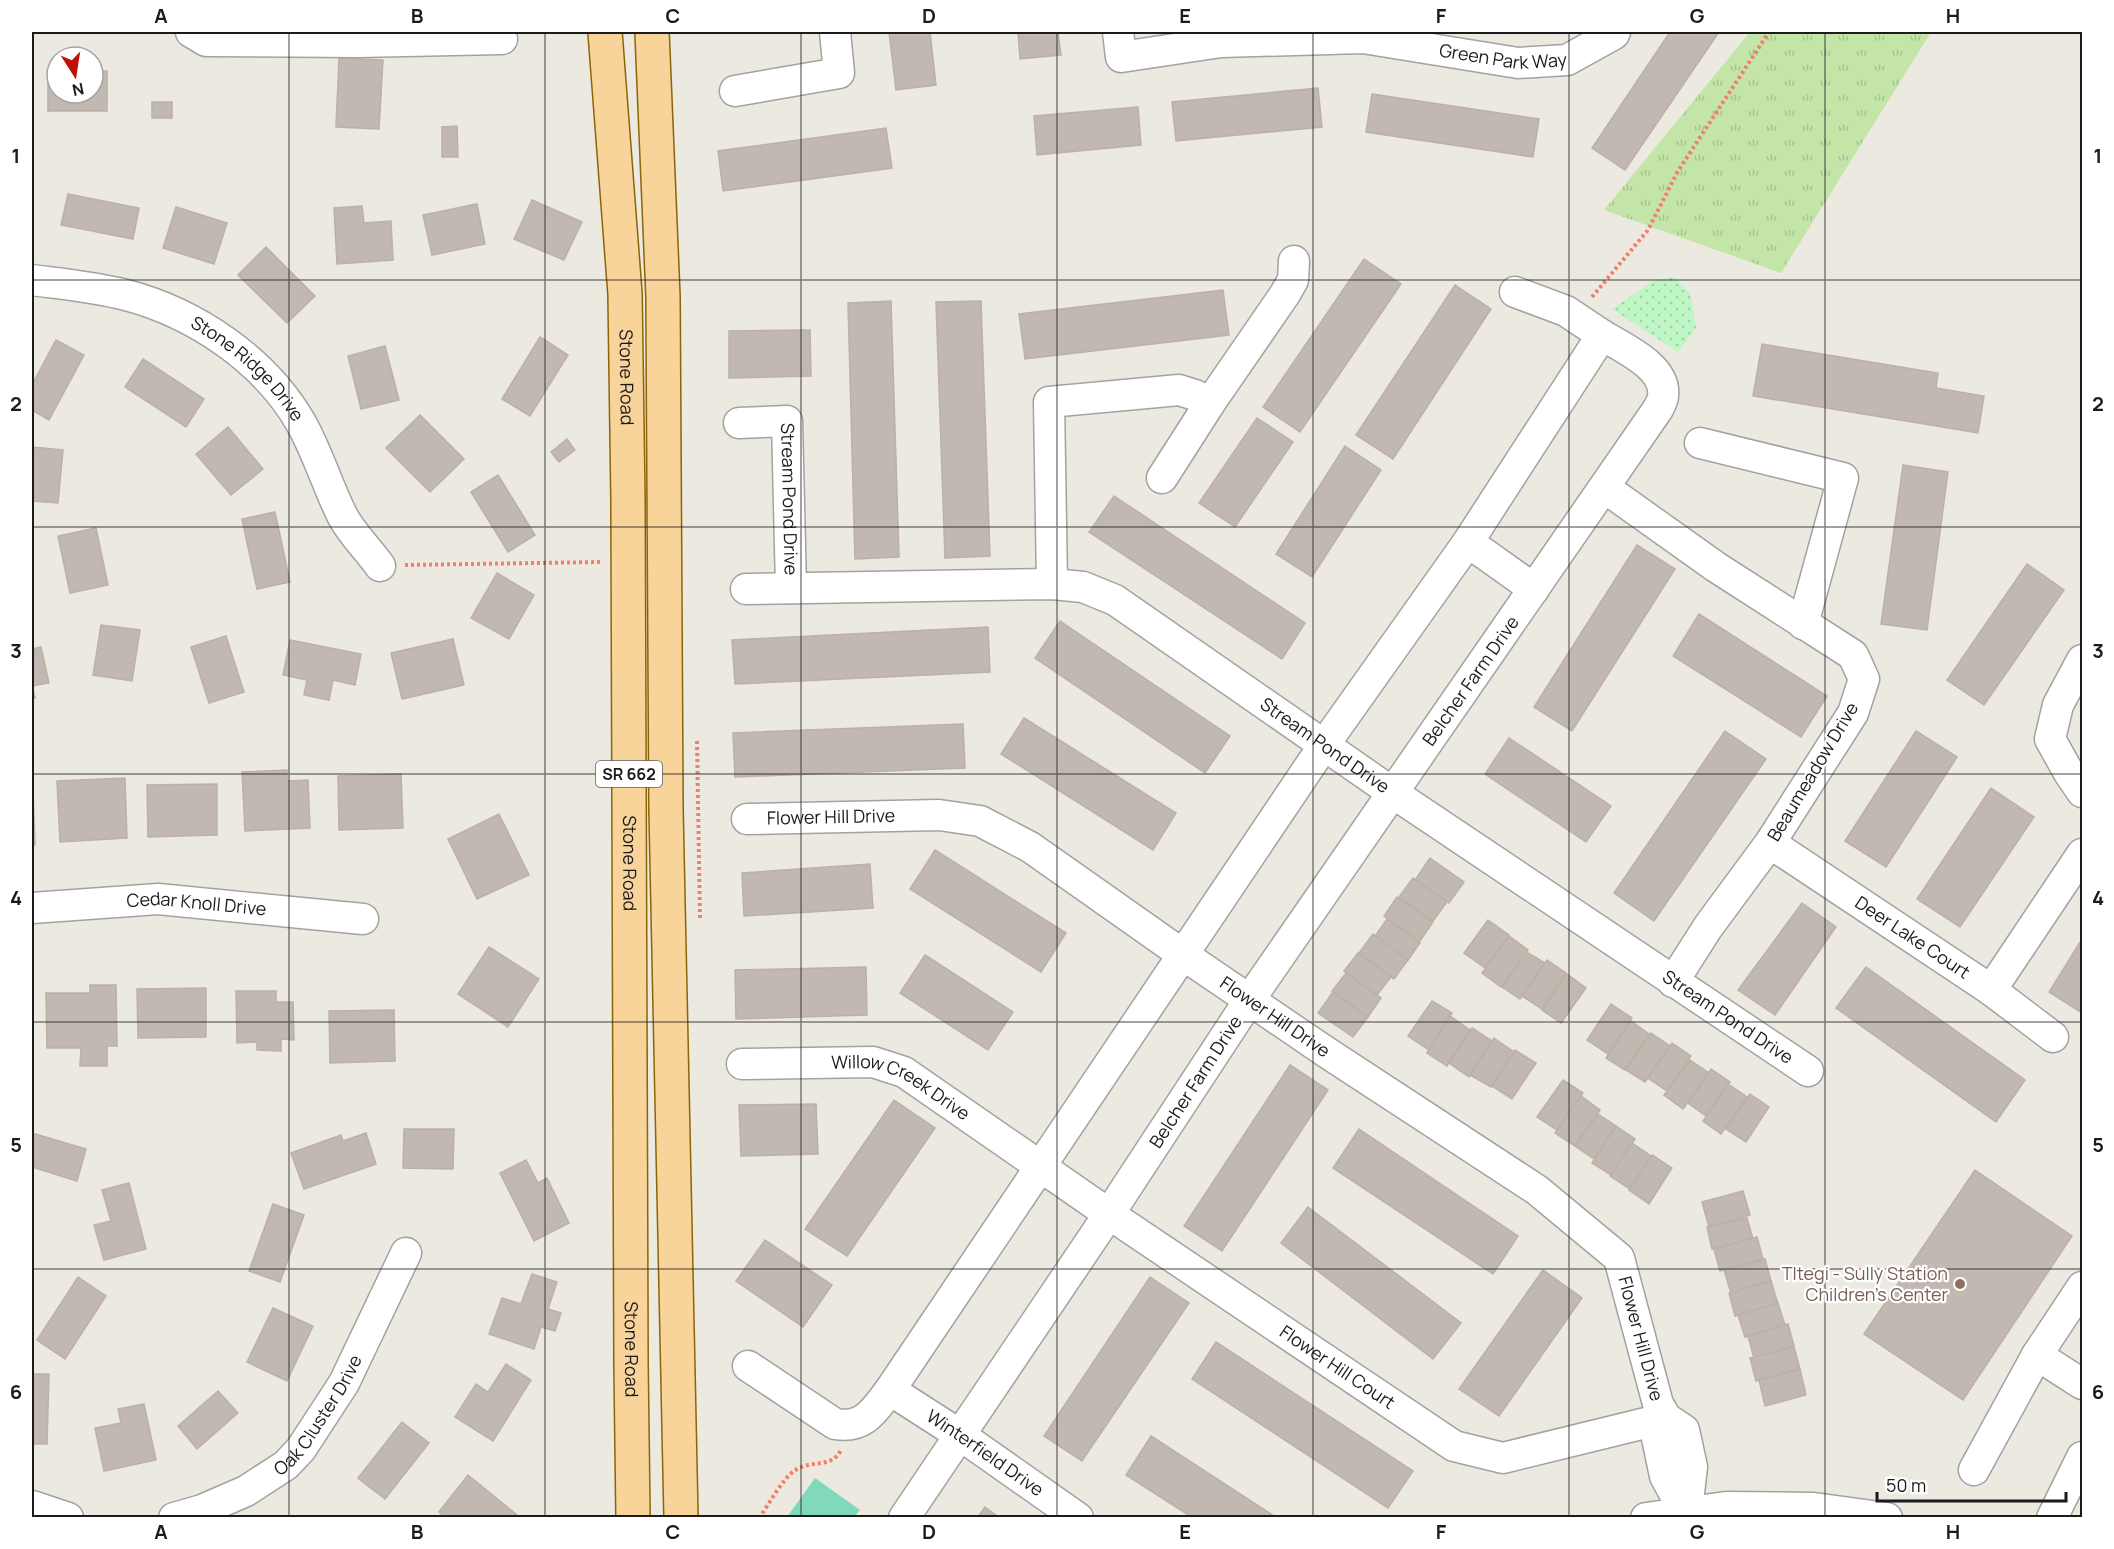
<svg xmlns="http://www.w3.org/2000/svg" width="2114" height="1549" font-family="Manrope,sans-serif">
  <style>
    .grass { fill: url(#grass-tufts) }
    .park { fill: url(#park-dots) }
    .pitch { fill: #81d9bb }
    .building { fill: #c0b8b1; stroke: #bdb0a4; stroke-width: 1.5 }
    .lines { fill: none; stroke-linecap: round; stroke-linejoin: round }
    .minor-casing { stroke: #a2a2a2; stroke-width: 33 }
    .major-casing { stroke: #8c6506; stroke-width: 36 }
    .path { stroke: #f47e6a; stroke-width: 4; stroke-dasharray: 3 3; stroke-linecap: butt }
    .minor { stroke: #fff; stroke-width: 30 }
    .major { stroke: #f8d39a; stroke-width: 33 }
    .grid { fill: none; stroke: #1b1b1b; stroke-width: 1.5; stroke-opacity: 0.55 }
    .education-dot { fill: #8d6e63; stroke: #fff; stroke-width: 2 }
    .labels { text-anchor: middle; stroke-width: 4.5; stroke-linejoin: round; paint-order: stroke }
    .shield { fill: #fff; stroke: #5f5f5f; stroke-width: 1.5 }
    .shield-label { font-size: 16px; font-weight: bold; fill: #1b1b1b }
    .street-label { font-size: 18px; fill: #1b1b1b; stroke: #fff }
    .education-label { font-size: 18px; fill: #785e54; stroke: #fff; text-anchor: end }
    .neatline { fill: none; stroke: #1b1b1b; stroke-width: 2 }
    .grid-label { font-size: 20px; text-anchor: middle; font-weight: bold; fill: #1b1b1b }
  </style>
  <defs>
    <pattern id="grass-tufts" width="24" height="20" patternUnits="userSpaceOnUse" patternTransform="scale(1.5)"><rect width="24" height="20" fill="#c3e5a8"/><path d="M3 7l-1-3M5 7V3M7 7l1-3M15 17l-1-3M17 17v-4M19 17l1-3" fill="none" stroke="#a7c490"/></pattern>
    <pattern id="park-dots" width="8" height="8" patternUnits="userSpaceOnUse" patternTransform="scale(1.5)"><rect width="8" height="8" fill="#bef6c5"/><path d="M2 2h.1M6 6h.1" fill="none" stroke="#a3d2a9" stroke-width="1.8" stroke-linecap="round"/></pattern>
  </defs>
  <rect width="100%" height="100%" fill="#ece9e1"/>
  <polygon class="grass" points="1750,32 1931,32 1781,273 1604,210"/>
  <polygon class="park" points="1675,277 1691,295 1696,328 1678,352 1612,309 1653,281"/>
  <polygon class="pitch" points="815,1478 860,1510 854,1517 787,1517"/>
  <g class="building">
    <polygon points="889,32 930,32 936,85 896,90"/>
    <polygon points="1018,32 1058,32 1061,55 1020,59"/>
    <polygon points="1670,32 1719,32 1625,170 1592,148"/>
    <polygon points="339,58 383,60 379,129 336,127"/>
    <polygon points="57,71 57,93 93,93 93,71 107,71 107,111 48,111 48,72"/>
    <polygon points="1318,88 1322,127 1176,141 1172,102"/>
    <polygon points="1372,94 1539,119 1533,157 1366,132"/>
    <rect x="152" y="102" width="20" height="16"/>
    <polygon points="1138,107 1141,145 1037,155 1034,116"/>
    <polygon points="457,126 458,157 442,157 442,127"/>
    <polygon points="886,128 892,168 723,191 718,151"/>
    <polygon points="68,194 139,208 133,239 61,225"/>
    <polygon points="532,200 582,222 564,260 514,239"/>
    <polygon points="477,204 485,244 432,255 423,215"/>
    <polygon points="362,206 364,223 391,221 393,260 337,264 334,208"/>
    <polygon points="176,207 227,223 214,264 163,248"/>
    <polygon points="266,247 315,296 287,323 238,275"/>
    <polygon points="1364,259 1401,284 1300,432 1263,407"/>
    <polygon points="1455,285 1491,309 1393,459 1356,435"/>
    <polygon points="1223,290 1229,335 1025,359 1019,314"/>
    <polygon points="891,301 899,557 855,559 848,303"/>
    <polygon points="981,301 990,556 945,558 936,302"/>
    <polygon points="810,330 811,376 729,378 729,331"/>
    <polygon points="540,337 568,355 530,416 502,399"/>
    <polygon points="56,340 84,355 49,420 32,410 32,385"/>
    <polygon points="1762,344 1938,373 1936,388 1984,396 1978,433 1753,396"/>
    <polygon points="385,346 399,400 361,409 348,356"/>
    <polygon points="143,359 204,399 186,427 125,387"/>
    <polygon points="420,415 464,459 430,492 386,448"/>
    <polygon points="1257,418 1293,442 1235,527 1199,503"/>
    <polygon points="228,427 263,469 231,495 196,454"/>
    <polygon points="567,439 575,450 559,462 551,452"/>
    <polygon points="1345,446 1381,470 1312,577 1276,554"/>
    <polygon points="32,447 63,450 58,503 32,501"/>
    <polygon points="1903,465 1948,472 1927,630 1881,624"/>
    <polygon points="498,475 535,535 508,552 471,492"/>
    <polygon points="1114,496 1305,623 1282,659 1089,532"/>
    <polygon points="275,512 290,582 257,589 242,519"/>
    <polygon points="96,528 108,585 70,593 58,536"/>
    <polygon points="1637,545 1675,569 1572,731 1534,707"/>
    <polygon points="2027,564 2064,590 1984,705 1947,680"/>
    <polygon points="497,573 534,595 509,639 471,618"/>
    <polygon points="1699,614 1827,696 1801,737 1673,656"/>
    <polygon points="1060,621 1230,736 1205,773 1035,658"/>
    <polygon points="101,625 140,630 132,681 93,675"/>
    <polygon points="988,627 990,672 735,684 732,640"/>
    <polygon points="226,636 244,692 209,703 191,647"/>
    <polygon points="453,639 464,685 402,699 391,653"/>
    <polygon points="290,640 361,654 355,685 333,680 329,700 304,695 307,680 283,675"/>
    <polygon points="41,647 49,683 32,686 35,698 32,699 32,649"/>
    <polygon points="1024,718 1176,813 1153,850 1001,754"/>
    <polygon points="963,724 965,768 735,777 733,733"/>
    <polygon points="1725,731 1766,759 1654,921 1614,893"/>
    <polygon points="1916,731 1957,757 1886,867 1845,841"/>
    <polygon points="1509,738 1611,806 1586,842 1485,774"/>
    <polygon points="287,770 287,781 308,780 310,828 245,831 242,772"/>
    <polygon points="401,774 403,828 339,830 338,776"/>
    <polygon points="125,778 127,838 60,842 57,781"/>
    <polygon points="217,784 217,835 148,837 147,785"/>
    <polygon points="1991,788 2034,817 1960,927 1917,899"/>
    <polygon points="32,793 33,793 35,845 32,845"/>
    <polygon points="499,814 529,875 477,899 448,839"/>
    <polygon points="935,850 1066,933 1041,972 910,889"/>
    <polygon points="1430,858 1464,882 1449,903 1415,880"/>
    <polygon points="870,864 873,908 744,916 742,873"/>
    <polygon points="1413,878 1447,902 1433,921 1399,897"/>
    <polygon points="1397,897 1433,922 1420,941 1384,916"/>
    <polygon points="1802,903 1836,927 1775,1015 1738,990"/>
    <polygon points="1387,919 1420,943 1408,960 1375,936"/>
    <polygon points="1488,920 1509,935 1485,968 1464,953"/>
    <polygon points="1373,934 1408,960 1394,979 1359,953"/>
    <polygon points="1509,936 1528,950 1501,987 1482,973"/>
    <polygon points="2082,939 2082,1013 2049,992"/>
    <polygon points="489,947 539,979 508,1027 458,994"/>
    <polygon points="1358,953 1391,977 1377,995 1344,971"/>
    <polygon points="1528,953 1545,963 1520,999 1502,987"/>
    <polygon points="925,955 1013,1012 988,1050 900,993"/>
    <polygon points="1547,960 1566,973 1542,1009 1522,996"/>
    <polygon points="866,967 867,1015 736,1019 735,970"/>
    <polygon points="1866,967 2025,1080 1996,1122 1836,1008"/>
    <polygon points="1346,973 1381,998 1368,1017 1332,991"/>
    <polygon points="1567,974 1586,988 1561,1023 1542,1010"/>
    <polygon points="90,985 116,985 117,1046 107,1046 107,1066 80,1066 81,1048 47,1048 46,993 90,993"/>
    <polygon points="206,988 206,1037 138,1038 137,989"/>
    <polygon points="236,991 276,991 276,1002 293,1002 294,1040 281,1039 281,1051 257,1050 257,1042 237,1043"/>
    <polygon points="1333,992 1368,1017 1353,1037 1318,1013"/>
    <polygon points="1432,1001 1452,1013 1429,1050 1408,1036"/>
    <polygon points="1611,1004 1632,1018 1608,1054 1587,1040"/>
    <polygon points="394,1010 395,1061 330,1063 329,1011"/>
    <polygon points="1450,1016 1470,1030 1447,1066 1427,1053"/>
    <polygon points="1631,1021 1649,1034 1625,1070 1606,1058"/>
    <polygon points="1472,1028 1492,1041 1469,1077 1449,1063"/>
    <polygon points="1651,1033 1670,1046 1645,1082 1626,1070"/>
    <polygon points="1494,1038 1514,1052 1491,1087 1470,1075"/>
    <polygon points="1672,1043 1691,1056 1667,1091 1648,1078"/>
    <polygon points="1515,1050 1536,1063 1512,1099 1492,1086"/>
    <polygon points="1690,1060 1709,1073 1683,1109 1664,1095"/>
    <polygon points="1290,1065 1328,1090 1222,1251 1184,1226"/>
    <polygon points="1711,1069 1730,1082 1706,1116 1688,1103"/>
    <polygon points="1563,1080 1583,1093 1557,1130 1537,1117"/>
    <polygon points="1728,1084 1747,1097 1721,1134 1703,1121"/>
    <polygon points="1750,1094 1769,1107 1746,1142 1726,1129"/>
    <polygon points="1581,1096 1600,1110 1575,1146 1555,1133"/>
    <polygon points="894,1100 935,1128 847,1256 805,1229"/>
    <polygon points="816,1104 818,1154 741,1156 739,1105"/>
    <polygon points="1598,1114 1616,1126 1594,1159 1575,1146"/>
    <polygon points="1616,1126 1635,1139 1611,1175 1592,1163"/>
    <polygon points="404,1129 454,1129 453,1169 403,1168"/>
    <polygon points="1359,1129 1518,1236 1493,1274 1333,1168"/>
    <polygon points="32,1133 86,1149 77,1181 32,1167"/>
    <polygon points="366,1133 376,1164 304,1189 291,1153 341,1135 343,1141"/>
    <polygon points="1632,1143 1651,1156 1630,1189 1610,1176"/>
    <polygon points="1652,1155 1672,1168 1649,1204 1629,1190"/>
    <polygon points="526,1160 538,1183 547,1178 569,1223 534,1241 500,1173"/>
    <polygon points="1975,1170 2072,1236 1963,1400 1864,1334"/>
    <polygon points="129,1183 146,1249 104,1260 94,1225 111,1221 102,1190"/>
    <polygon points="1743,1191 1750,1215 1709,1227 1702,1202"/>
    <polygon points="273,1204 304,1215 280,1282 249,1271"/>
    <polygon points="1308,1207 1461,1323 1433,1359 1281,1243"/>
    <polygon points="1747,1218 1753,1239 1712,1249 1707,1227"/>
    <polygon points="1757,1237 1763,1259 1720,1271 1714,1249"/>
    <polygon points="765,1240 832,1285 803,1327 736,1281"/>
    <polygon points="1765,1259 1771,1281 1731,1293 1724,1270"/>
    <polygon points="1543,1270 1582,1298 1499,1416 1459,1389"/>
    <polygon points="532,1274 557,1282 548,1309 561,1313 555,1331 541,1327 534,1349 489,1334 502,1298 521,1304"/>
    <polygon points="78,1277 106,1296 65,1359 37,1340"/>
    <polygon points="1150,1277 1189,1303 1082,1461 1044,1436"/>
    <polygon points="1771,1281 1778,1304 1735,1316 1729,1293"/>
    <polygon points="1778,1303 1785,1325 1745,1337 1738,1315"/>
    <polygon points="273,1308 313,1326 287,1381 247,1362"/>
    <polygon points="1788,1324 1794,1346 1754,1358 1748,1336"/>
    <polygon points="1216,1342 1413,1471 1388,1508 1192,1379"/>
    <polygon points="1794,1347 1800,1369 1756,1381 1750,1358"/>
    <polygon points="506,1364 531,1380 493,1441 455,1417 476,1384 488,1392"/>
    <polygon points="1800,1369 1806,1395 1765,1406 1759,1380"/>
    <polygon points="32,1374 49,1374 47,1444 32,1444"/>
    <polygon points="218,1391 238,1413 197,1449 178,1426"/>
    <polygon points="144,1404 156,1460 104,1471 95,1428 121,1423 118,1409"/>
    <polygon points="402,1422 429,1443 385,1499 358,1478"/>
    <polygon points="1151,1436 1277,1518 1193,1518 1126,1475"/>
    <polygon points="468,1475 517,1515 515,1518 446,1518 439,1512"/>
    <polygon points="985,1507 1000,1518 977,1518"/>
  </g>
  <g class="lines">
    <defs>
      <g id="minor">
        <polyline points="191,32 206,41 357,42 502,39"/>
        <path id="s1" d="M1118 32 1121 57 1221 42 1363 38 1518 63 1567 60 1614 34 1615 32"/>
        <polyline points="735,91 839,73 835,32"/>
        <path id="s2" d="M32 280C63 284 95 287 126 295 195 313 265 360 301 423 318 453 327 485 342 515 351 533 368 549 380 566"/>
        <polyline points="1515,292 1566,311 1602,335"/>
        <path id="s3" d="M739 423 787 421 791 588"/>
        <polyline points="1700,443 1843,478 1803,624"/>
        <polyline points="1162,478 1210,403 1285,294 1293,280 1294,261"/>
        <polyline points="1605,488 1716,567 1853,655 1864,679 1853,713 1770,843 1708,927 1673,982"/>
        <polyline points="1468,542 1534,589"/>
        <polyline points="1052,584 1049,402 1179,390 1195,395 1210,403"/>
        <path id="s4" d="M746 589 1052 584 1083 587 1115 600 1393 793 1808 1071"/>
        <polyline points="2082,660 2058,705 2050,739 2069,773 2082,792"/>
        <path id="s5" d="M747 819 939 815 980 821 1030 847 1182 954 1326 1052 1537 1190 1619 1258 1658 1404 1666 1418 1684 1430 1692 1467 1686 1518"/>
        <path id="s6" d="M1770 843 1991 990 2053 1037"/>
        <path id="s7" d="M32 908 158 899 363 919"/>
        <polyline points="1991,990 2082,854"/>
        <path id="s8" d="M742 1064 873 1062 904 1072 1109 1214 1454 1446 1503 1458 1666 1418"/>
        <polyline points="2037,1355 2082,1384"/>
        <path d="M748 1366 835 1424C864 1429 874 1411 890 1390L1324 745 1468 542 1602 335C1623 348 1667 367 1663 396 1663 400 1660 405 1658 409L1250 999 1109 1214 904 1518"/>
        <path id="s9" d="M890 1390 960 1435 1078 1518"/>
        <polyline points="1666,1418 1657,1438 1665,1476 1685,1513"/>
        <polyline points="1974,1470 2037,1355 2082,1287"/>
        <polyline points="32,1506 68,1518"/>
        <path id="s10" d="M174 1518 202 1510 246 1491 286 1465 301 1449 344 1383 406 1253"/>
        <polyline points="1646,1518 1726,1507 1814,1508 1887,1518"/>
        <polyline points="2052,1518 2082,1457"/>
      </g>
      <g id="major">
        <path id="s11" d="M605 32 625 294 628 501 631 1363 633 1518"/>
        <polyline points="652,32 663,297 666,809 681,1518"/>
      </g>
    </defs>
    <use href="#minor" class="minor-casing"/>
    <use href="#major" class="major-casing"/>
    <g class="path">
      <polyline points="1592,297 1648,230 1678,171 1769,32"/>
      <polyline points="405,565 601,562"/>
      <polyline points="697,741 700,920"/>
      <path d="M759 1518C769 1504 782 1480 794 1471 810 1459 832 1469 841 1450"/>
    </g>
    <use href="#minor" class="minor"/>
    <use href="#major" class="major"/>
  </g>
  <path class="grid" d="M289 32V1518M545 32V1518M801 32V1518M1057 32V1518M1313 32V1518M1569 32V1518M1825 32V1518M32 280H2082M32 527H2082M32 774H2082M32 1022H2082M32 1269H2082"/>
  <circle class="education-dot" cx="1960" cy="1284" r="6"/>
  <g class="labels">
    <rect class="shield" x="596" y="761" width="66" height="26" rx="4.5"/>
    <g class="shield-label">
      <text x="629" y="780">SR 662</text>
    </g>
    <g class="street-label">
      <text dy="6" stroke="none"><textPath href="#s1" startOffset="410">Green Park Way</textPath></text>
      <text dy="6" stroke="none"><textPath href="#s2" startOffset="240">Stone Ridge Drive</textPath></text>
      <text dy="6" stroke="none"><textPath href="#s11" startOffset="346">Stone Road</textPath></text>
      <text dy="6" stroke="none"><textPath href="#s3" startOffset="126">Stream Pond Drive</textPath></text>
      <text transform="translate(1471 681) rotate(-55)" y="6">Belcher Farm Drive</text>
      <text dy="6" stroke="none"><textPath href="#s4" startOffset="627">Stream Pond Drive</textPath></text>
      <text transform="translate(1813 772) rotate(-59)" y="6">Beaumeadow Drive</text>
      <text dy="6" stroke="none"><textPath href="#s5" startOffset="84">Flower Hill Drive</textPath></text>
      <text dy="6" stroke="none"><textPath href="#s11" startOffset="832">Stone Road</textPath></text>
      <text dy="6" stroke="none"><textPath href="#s7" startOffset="165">Cedar Knoll Drive</textPath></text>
      <text dy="6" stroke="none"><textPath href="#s6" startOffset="171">Deer Lake Court</textPath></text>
      <text dy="6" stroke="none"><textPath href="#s5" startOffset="588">Flower Hill Drive</textPath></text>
      <text dy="6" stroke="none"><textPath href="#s4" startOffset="1113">Stream Pond Drive</textPath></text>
      <text transform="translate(1196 1082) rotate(-57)" y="6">Belcher Farm Drive</text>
      <text dy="6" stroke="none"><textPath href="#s8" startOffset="165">Willow Creek Drive</textPath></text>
      <text dy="6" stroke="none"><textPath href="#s5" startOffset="1092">Flower Hill Drive</textPath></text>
      <text dy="6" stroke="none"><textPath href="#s11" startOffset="1318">Stone Road</textPath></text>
      <text dy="6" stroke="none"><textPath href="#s8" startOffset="688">Flower Hill Court</textPath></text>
      <text dy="6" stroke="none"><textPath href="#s10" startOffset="184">Oak Cluster Drive</textPath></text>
      <text dy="6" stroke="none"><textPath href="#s9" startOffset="114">Winterfield Drive</textPath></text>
    </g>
    <g class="education-label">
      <text x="1948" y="1280">Tltegi - Sully Station<tspan x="1948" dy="21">Children's Center</tspan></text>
    </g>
  </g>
  <rect width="2114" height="1549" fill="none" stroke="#ffffff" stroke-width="66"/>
  <g transform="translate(75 75) rotate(168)"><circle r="28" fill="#ffffff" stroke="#a4a4a4" stroke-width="1.5"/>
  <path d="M0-4.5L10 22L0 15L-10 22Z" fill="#be1008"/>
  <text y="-9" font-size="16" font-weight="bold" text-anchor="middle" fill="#1b1b1b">N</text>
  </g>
  <path d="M1877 1492v9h189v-9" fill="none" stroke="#1b1b1b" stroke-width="3"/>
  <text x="1886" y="1492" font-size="18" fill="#1b1b1b" stroke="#ffffff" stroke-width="4.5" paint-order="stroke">50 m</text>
  <rect x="33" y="33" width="2048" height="1483" class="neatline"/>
  <g class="grid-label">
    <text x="161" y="23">A</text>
    <text x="417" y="23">B</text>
    <text x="673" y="23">C</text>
    <text x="929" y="23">D</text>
    <text x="1185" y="23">E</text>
    <text x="1441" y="23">F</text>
    <text x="1697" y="23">G</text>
    <text x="1953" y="23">H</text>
    <text x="16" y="163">1</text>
    <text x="2098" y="163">1</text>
    <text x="16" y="411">2</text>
    <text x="2098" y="411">2</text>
    <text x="16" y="658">3</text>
    <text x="2098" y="658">3</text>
    <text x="16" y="905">4</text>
    <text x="2098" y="905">4</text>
    <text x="16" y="1152">5</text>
    <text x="2098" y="1152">5</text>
    <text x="16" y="1399">6</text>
    <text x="2098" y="1399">6</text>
    <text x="161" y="1539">A</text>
    <text x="417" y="1539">B</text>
    <text x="673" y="1539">C</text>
    <text x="929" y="1539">D</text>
    <text x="1185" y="1539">E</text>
    <text x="1441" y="1539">F</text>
    <text x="1697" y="1539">G</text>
    <text x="1953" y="1539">H</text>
  </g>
</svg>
